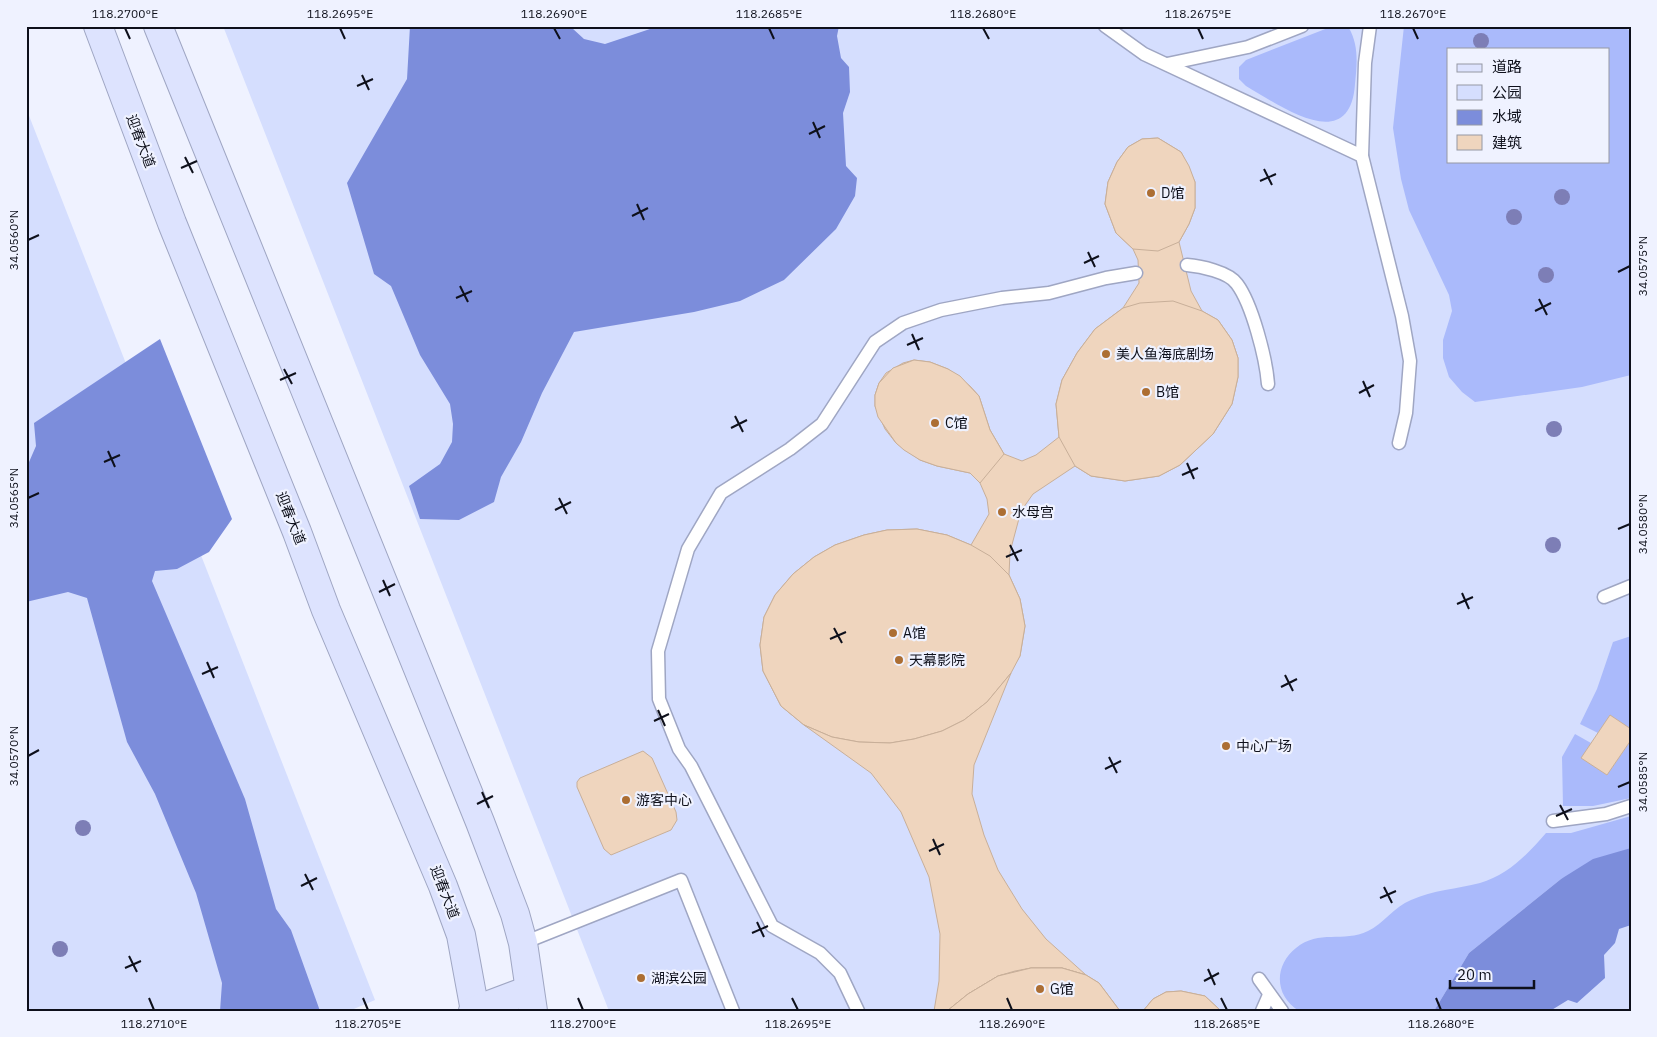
<svg xmlns="http://www.w3.org/2000/svg" width="1657" height="1037" font-family="'IBM Plex Sans','Noto Sans SC',sans-serif">
  <style>
    .green { fill: #d5defe; fill-rule: evenodd }
    .forest { fill: #aabafb; fill-rule: evenodd }
    .water { fill: #7c8ddb }
    .building { fill: #efd5be; stroke: #c8af99 }
    .lines { fill: none; stroke-linecap: round; stroke-linejoin: round }
    .lane-casing { stroke: #9fa6c3; stroke-width: 15 }
    .secondary-casing { stroke: #9fa6c3; stroke-width: 30 }
    .lane { stroke: #fff; stroke-width: 12 }
    .secondary { stroke: #dde3fe; stroke-width: 28 }
    .tree { fill: #7d7eb6 }
    .ticks { fill: none; stroke: #0e101b; stroke-width: 2 }
    .poi-dot { fill: #ac6e33; stroke: #eff2ff; stroke-width: 2 }
    .labels { text-anchor: middle; stroke-width: 4.5; stroke-linejoin: round; paint-order: stroke }
    .street-label { font-size: 14px; fill: #0e101b; stroke: #eff2ff }
    .poi-label { font-size: 14px; fill: #0e101b; stroke: #eff2ff; text-anchor: start }
    .neatline { fill: none; stroke: #0e101b; stroke-width: 2 }
    .ticks-label { font-size: 12px; text-anchor: middle; fill: #0e101b }
  </style>
  <rect width="100%" height="100%" fill="#eff2ff"/>
  <g class="green">
    <path d="M223 26H1631V1011H609ZM1448 49H1608V161H1448Z"/>
    <polygon points="26,108 375,1000 349,1011 26,1011"/>
  </g>
  <g class="forest">
    <path d="M1333 26 1349 28C1359 46 1357 64 1355 84 1350 157 1279 105 1246 86L1239 79V67L1246 60Z"/>
    <path d="M1404 26H1623L1631 32V375L1582 387 1475 402 1462 392 1449 377 1443 358V340L1452 311 1449 295 1409 210 1401 179 1393 128ZM1448 49H1608V161H1448Z"/>
    <polygon points="1631,636 1631,729 1610,715 1598,733 1580,724 1597,689 1613,642"/>
    <polygon points="1575,734 1591,743 1582,758 1607,775 1631,740 1631,798 1593,806 1563,806 1562,757"/>
    <path d="M1631 816V848L1561 879 1469 953 1434 1011H1299C1274 996 1274 965 1296 948 1319 929 1343 943 1368 931 1383 924 1394 907 1411 900 1433 890 1457 889 1480 883 1508 875 1528 854 1546 833H1571Z"/>
  </g>
  <g class="water">
    <polygon points="410,26 563,26 572,28 584,39 605,44 659,26 839,26 837,36 841,58 849,67 850,92 843,113 846,166 857,178 855,196 836,229 784,280 740,301 694,312 574,332 542,393 521,442 501,477 494,502 459,520 420,519 409,486 440,464 452,442 453,424 450,404 420,355 391,286 374,274 347,183 407,79"/>
    <polygon points="160,339 232,519 209,552 177,569 155,571 152,581 245,799 276,909 291,930 320,1011 220,1011 222,983 196,893 155,794 127,742 87,598 68,592 26,602 26,469 36,446 34,423"/>
    <polygon points="1631,848 1631,925 1619,929 1615,943 1604,955 1605,978 1577,1003 1568,1000 1550,1011 1434,1011 1469,953 1561,879 1593,859"/>
  </g>
  <g class="building">
    <polygon points="1158,138 1181,152 1195,182 1195,208 1189,224 1179,242 1191,291 1202,311 1218,320 1232,340 1238,358 1238,377 1232,404 1213,434 1180,465 1159,476 1125,481 1091,476 1075,466 1033,494 1021,511 1010,552 1009,575 1020,599 1025,626 1020,656 1000,688 987,702 964,720 942,731 890,743 859,742 832,737 804,725 781,706 763,671 760,645 764,617 775,595 793,574 814,557 835,545 864,535 887,530 917,529 947,535 971,545 989,514 987,499 980,483 970,473 937,466 920,460 896,443 885,429 875,406 875,395 879,383 886,373 903,363 914,360 930,362 948,369 970,386 979,396 990,430 1004,454 1022,461 1036,455 1059,437 1056,404 1062,380 1077,353 1095,329 1123,308 1139,283 1138,260 1133,249 1116,233 1105,204 1108,182 1117,162 1128,147 1142,139"/>
    <polygon points="1158,138 1181,152 1189,166 1195,182 1195,208 1189,224 1179,242 1158,251 1133,249 1116,233 1105,204 1108,182 1117,162 1128,147 1142,139"/>
    <polygon points="1173,301 1202,311 1218,320 1232,340 1238,358 1238,377 1232,404 1213,434 1180,465 1159,476 1125,481 1091,476 1075,466 1059,437 1056,404 1062,380 1077,353 1095,329 1123,308 1140,303"/>
    <polygon points="914,360 930,362 948,369 960,376 979,396 990,430 1004,454 980,483 970,473 937,466 920,460 904,450 896,443 878,417 875,406 875,395 879,383 893,368"/>
    <polygon points="917,529 947,535 971,545 990,556 1009,575 1020,599 1025,626 1020,656 1011,673 987,702 964,720 942,731 914,739 890,743 859,742 832,737 804,725 781,706 763,671 760,645 764,617 775,595 793,574 814,557 835,545 864,535 887,530"/>
    <polygon points="1011,673 974,765 972,794 984,835 998,870 1022,909 1046,939 1086,975 1062,968 1031,968 1015,971 998,976 968,994 947,1011 934,1011 939,981 940,934 929,877 901,812 871,773 804,725 832,737 859,742 890,743 914,739 942,731 964,720 987,702"/>
    <polygon points="1610,715 1631,729 1631,740 1607,775 1581,758"/>
    <polygon points="643,751 652,758 676,812 677,820 671,830 611,855 604,849 577,787 577,782 580,778"/>
    <polygon points="1031,968 1062,968 1086,975 1099,983 1120,1011 947,1011 968,994 998,976"/>
    <polygon points="1031,968 1062,968 1086,975 1099,983 1120,1011 947,1011 968,994 998,976"/>
    <polygon points="1181,991 1205,996 1221,1011 1143,1011 1153,999 1166,992"/>
    <polygon points="1181,991 1205,996 1221,1011 1143,1011 1153,999 1166,992"/>
  </g>
  <g class="lines">
    <defs>
      <g id="lane">
        <polyline points="1105,26 1144,54 1362,156"/>
        <polyline points="1370,26 1365,63 1362,156 1402,316 1410,361 1406,413 1399,443"/>
        <polyline points="1167,64 1248,47 1302,26"/>
        <path d="M1187 265C1200 266 1229 272 1237 284 1252 304 1266 358 1268 384"/>
        <polyline points="1604,597 1631,586"/>
        <polyline points="1553,821 1606,814 1631,806"/>
        <polyline points="523,943 681,880 733,1011"/>
        <polyline points="1259,979 1282,1011"/>
        <polyline points="858,1011 840,973 820,953 772,926 691,766 679,749 659,699 658,651 688,549 721,493 790,449 822,424 875,342 903,323 941,310 1002,298 1049,293 1106,278 1136,273"/>
        <polyline points="1262,1011 1269,995"/>
      </g>
      <g id="secondary">
        <polyline points="98,26 172,223 297,532 326,610 443,886 461,935 475,1011"/>
        <polyline points="158,26 480,822 515,914 523,943 533,1011"/>
        <polyline points="473,1011 529,990"/>
      </g>
    </defs>
    <use href="#lane" class="lane-casing"/>
    <use href="#secondary" class="secondary-casing"/>
    <use href="#lane" class="lane"/>
    <use href="#secondary" class="secondary"/>
  </g>
  <g class="tree">
    <circle cx="1481" cy="41" r="8"/>
    <circle cx="1562" cy="197" r="8"/>
    <circle cx="1514" cy="217" r="8"/>
    <circle cx="1546" cy="275" r="8"/>
    <circle cx="1554" cy="429" r="8"/>
    <circle cx="1553" cy="545" r="8"/>
    <circle cx="83" cy="828" r="8"/>
    <circle cx="60" cy="949" r="8"/>
  </g>
  <path class="ticks" d="M125 28 130 39M340 28 345 39M554 28 560 39M769 28 774 39M983 28 989 39M1198 28 1203 39M1413 28 1418 39M362 75 369 90M357 86 373 79M813 122 820 138M809 134 825 126M185 157 193 173M181 168 197 161M1264 169 1272 185M1260 181 1276 174M637 204 644 220M632 216 648 208M28 240 39 235M1088 252 1095 267M1084 263 1099 256M1618 272 1630 266M460 286 468 302M456 298 472 291M1539 299 1547 315M1535 311 1551 303M912 334 919 350M907 345 923 338M284 369 292 384M280 380 296 373M1363 381 1370 397M1359 393 1374 385M735 416 743 432M731 428 747 420M108 451 115 467M104 462 120 455M1187 463 1194 479M1182 475 1198 468M28 498 39 493M559 498 567 514M555 510 571 502M1618 529 1630 524M1010 545 1018 561M1006 557 1022 550M383 580 390 596M379 592 395 584M1462 593 1469 609M1457 604 1473 597M834 628 842 643M830 639 846 632M207 662 214 678M202 674 218 667M1285 675 1293 691M1281 687 1297 679M658 710 665 726M654 721 669 714M28 756 39 750M1109 757 1117 773M1105 769 1121 761M1618 787 1630 782M482 792 489 808M477 804 493 796M1560 805 1568 820M1556 816 1572 809M933 839 940 855M929 851 944 844M305 874 313 890M301 886 317 878M1384 887 1392 903M1380 898 1396 891M757 922 764 937M752 933 768 926M129 956 137 972M125 968 141 961M1208 969 1215 985M1204 981 1219 973M149 998 154 1010M363 998 368 1010M578 998 583 1010M792 998 798 1010M1007 998 1012 1010M1221 998 1227 1010M1436 998 1441 1010"/>
  <g class="poi-dot">
    <circle cx="1151" cy="193" r="5"/>
    <circle cx="1106" cy="354" r="5"/>
    <circle cx="1146" cy="392" r="5"/>
    <circle cx="935" cy="423" r="5"/>
    <circle cx="1002" cy="512" r="5"/>
    <circle cx="893" cy="633" r="5"/>
    <circle cx="899" cy="660" r="5"/>
    <circle cx="1226" cy="746" r="5"/>
    <circle cx="626" cy="800" r="5"/>
    <circle cx="641" cy="978" r="5"/>
    <circle cx="1040" cy="989" r="5"/>
  </g>
  <g class="labels">
    <g class="street-label">
      <text transform="translate(141 141) rotate(69)" y="5">迎春大道</text>
      <text transform="translate(291 518) rotate(68)" y="5">迎春大道</text>
      <text transform="translate(445 892) rotate(69)" y="5">迎春大道</text>
    </g>
    <g class="poi-label">
      <text x="1161" y="198">D馆</text>
      <text x="1116" y="359">美人鱼海底剧场</text>
      <text x="1156" y="397">B馆</text>
      <text x="945" y="428">C馆</text>
      <text x="1012" y="517">水母宫</text>
      <text x="903" y="638">A馆</text>
      <text x="909" y="665">天幕影院</text>
      <text x="1236" y="751">中心广场</text>
      <text x="636" y="805">游客中心</text>
      <text x="651" y="983">湖滨公园</text>
      <text x="1050" y="994">G馆</text>
    </g>
  </g>
  <rect width="1657" height="1037" fill="none" stroke="#eff2ff" stroke-width="55"/>
  <rect x="1447" y="48" width="162" height="115" fill="#eff2ff" stroke="#9598a4"/>
  <rect x="1457" y="64" width="25" height="8" fill="#dde3fe" stroke="#9598a4"/>
  <text x="1492" y="72" font-size="15" fill="#0e101b">道路</text>
  <rect x="1457" y="85" width="25" height="15" fill="#d5defe" stroke="#9598a4"/>
  <text x="1492" y="98" font-size="15" fill="#0e101b">公园</text>
  <rect x="1457" y="110" width="25" height="15" fill="#7c8ddb" stroke="#9598a4"/>
  <text x="1492" y="122" font-size="15" fill="#0e101b">水域</text>
  <rect x="1457" y="135" width="25" height="15" fill="#efd5be" stroke="#9598a4"/>
  <text x="1492" y="148" font-size="15" fill="#0e101b">建筑</text>
  <path d="M1450 980v8h84v-8" fill="none" stroke="#0e101b" stroke-width="2.5"/>
  <text x="1457" y="980" font-size="15" fill="#0e101b" stroke="#eff2ff" stroke-width="4" paint-order="stroke">20 m</text>
  <rect x="28" y="28" width="1602" height="982" class="neatline"/>
  <g class="ticks-label">
    <text x="125" y="18">118.2700°E</text>
    <text x="340" y="18">118.2695°E</text>
    <text x="554" y="18">118.2690°E</text>
    <text x="769" y="18">118.2685°E</text>
    <text x="983" y="18">118.2680°E</text>
    <text x="1198" y="18">118.2675°E</text>
    <text x="1413" y="18">118.2670°E</text>
    <text transform="translate(14 240) rotate(-90)" y="4">34.0560°N</text>
    <text transform="translate(1643 266) rotate(-90)" y="4">34.0575°N</text>
    <text transform="translate(14 498) rotate(-90)" y="4">34.0565°N</text>
    <text transform="translate(1643 524) rotate(-90)" y="4">34.0580°N</text>
    <text transform="translate(14 756) rotate(-90)" y="4">34.0570°N</text>
    <text transform="translate(1643 782) rotate(-90)" y="4">34.0585°N</text>
    <text x="154" y="1028">118.2710°E</text>
    <text x="368" y="1028">118.2705°E</text>
    <text x="583" y="1028">118.2700°E</text>
    <text x="798" y="1028">118.2695°E</text>
    <text x="1012" y="1028">118.2690°E</text>
    <text x="1227" y="1028">118.2685°E</text>
    <text x="1441" y="1028">118.2680°E</text>
  </g>
</svg>
